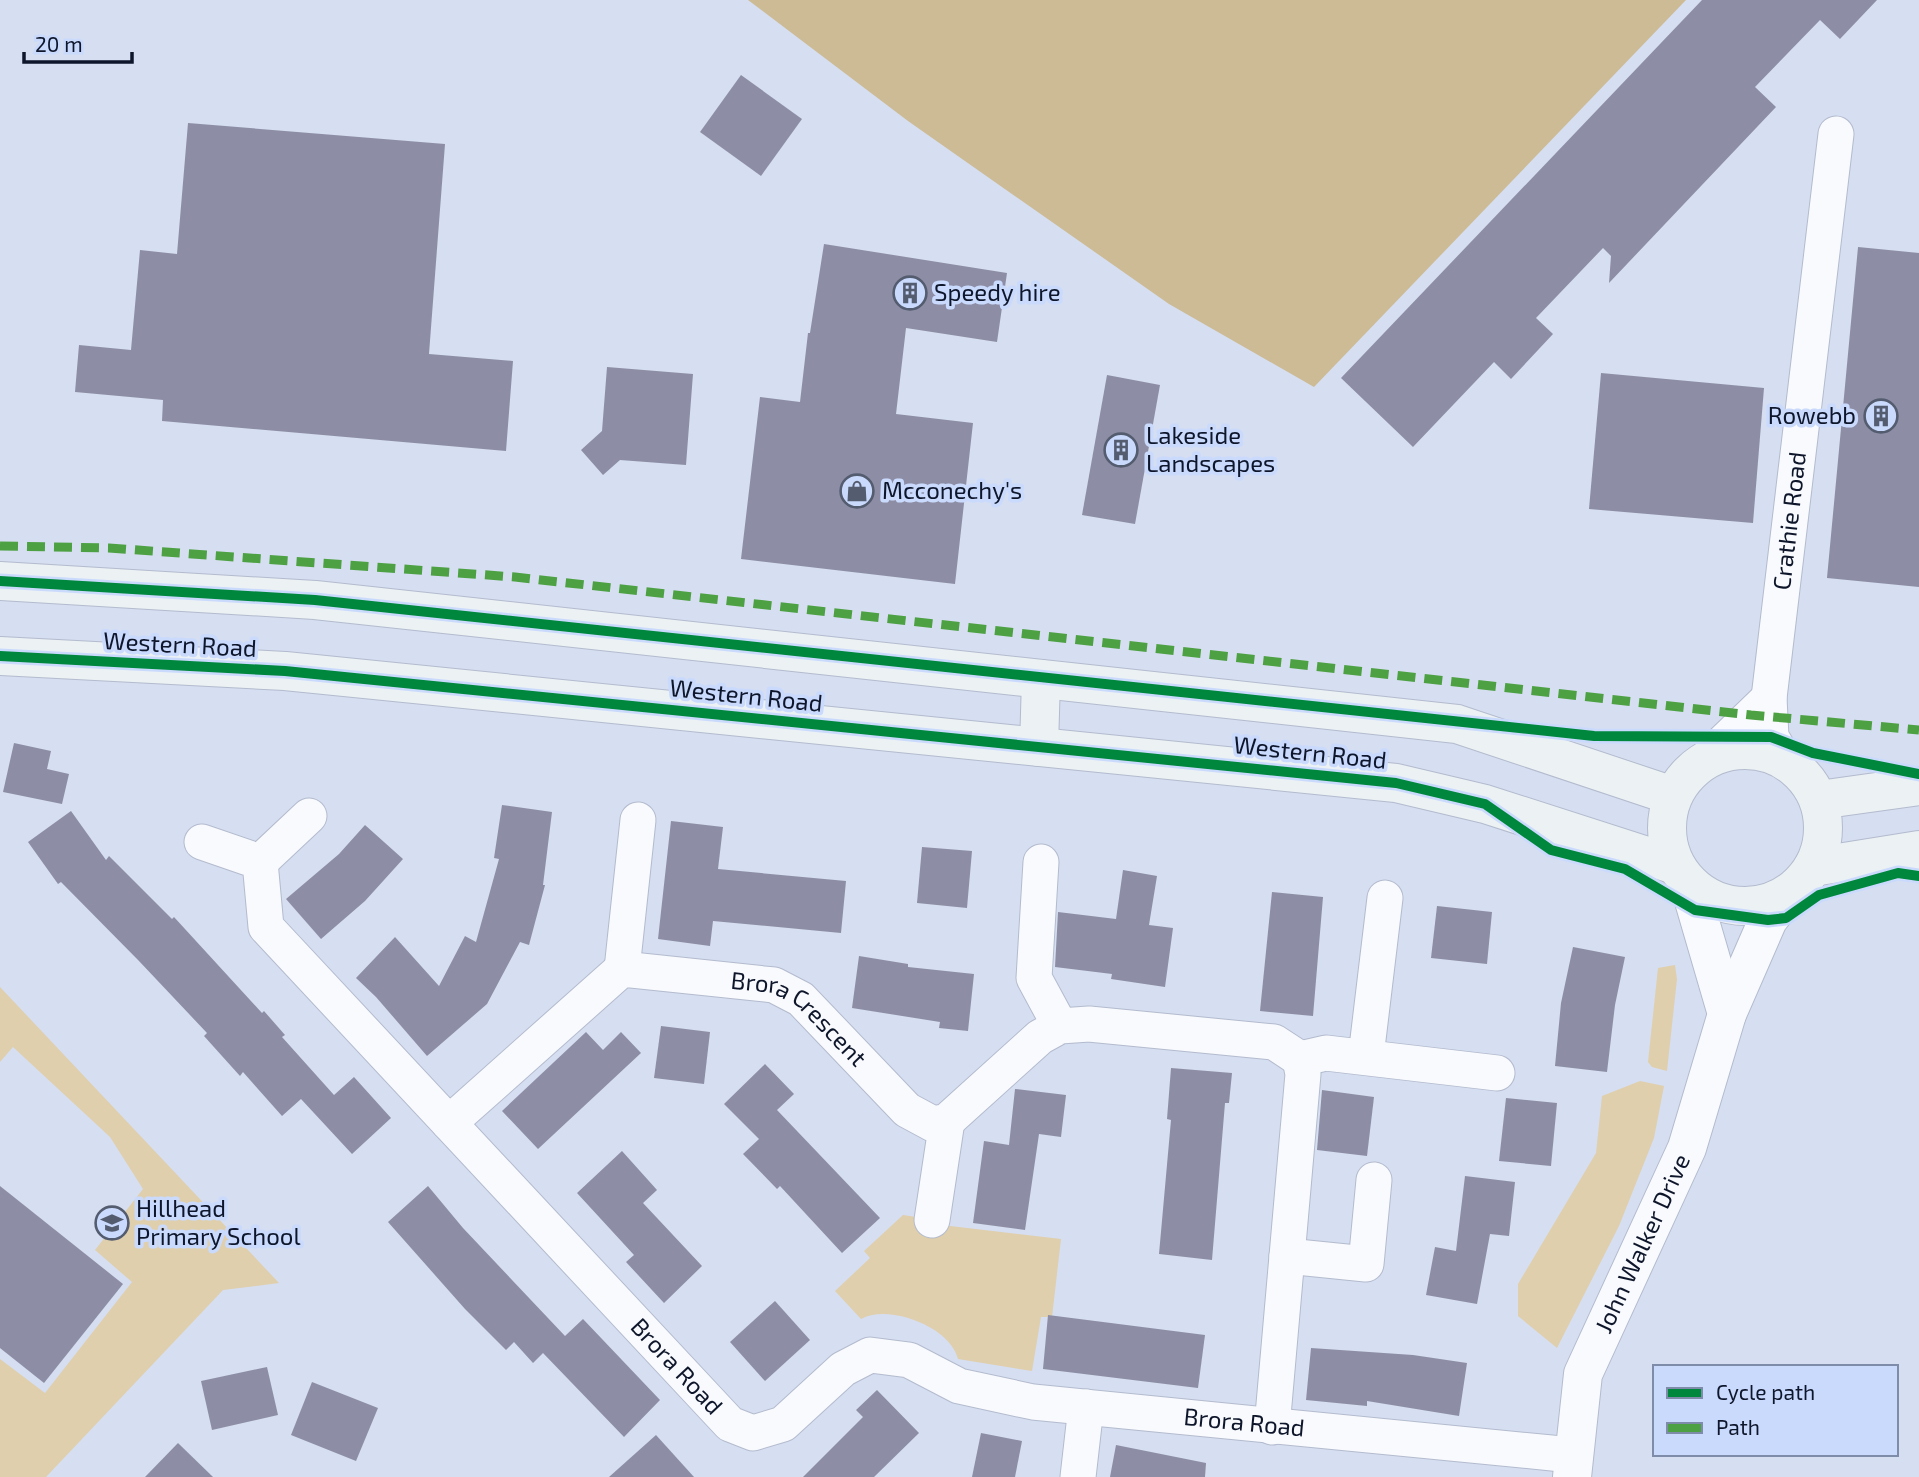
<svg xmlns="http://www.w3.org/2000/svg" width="1919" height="1477" font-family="'Exo 2',sans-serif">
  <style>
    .green { fill: #dfcfac }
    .forest { fill: #ccbb94 }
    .building { fill: #8d8ea5 }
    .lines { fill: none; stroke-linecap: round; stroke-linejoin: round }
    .minor-casing { stroke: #b3bbce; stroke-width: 37 }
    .tertiary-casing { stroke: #b3bbce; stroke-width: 40 }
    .secondary-casing { stroke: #b3bbce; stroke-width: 40 }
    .minor { stroke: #f9fafd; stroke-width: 35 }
    .tertiary { stroke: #f9fafd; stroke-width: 38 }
    .secondary { stroke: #ecf1f4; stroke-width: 38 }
    .quiet { stroke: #4da143; stroke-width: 9; stroke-dasharray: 18 9; stroke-linecap: butt }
    .cycleway-casing { stroke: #cadafd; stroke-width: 15 }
    .cycleway { stroke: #00873e; stroke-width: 10 }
    .labels { text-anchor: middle; stroke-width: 7; stroke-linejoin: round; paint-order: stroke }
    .poi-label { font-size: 24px; fill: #0e162b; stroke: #cadafd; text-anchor: start }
    .street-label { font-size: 24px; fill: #0e162b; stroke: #cadafd }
  </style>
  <rect width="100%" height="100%" fill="#d6def1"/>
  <g class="green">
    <polygon points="1675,965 1677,979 1667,1071 1652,1067 1648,1062 1658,968"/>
    <polygon points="0,987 279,1283 223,1290 46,1477 0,1477 0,1359 45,1393 132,1282 95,1250 143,1189 110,1137 13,1047 0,1062"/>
    <polygon points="1640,1081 1664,1086 1654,1138 1619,1226 1557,1348 1518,1316 1518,1284 1596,1153 1602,1096"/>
    <path d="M903 1215 916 1217V1222L1061 1239 1052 1317H1041L1032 1371 958 1359C951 1327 888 1303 861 1319L835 1291 870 1258 864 1251Z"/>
  </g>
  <polygon class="forest" points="748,0 1686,0 1314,387 1169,304 908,121"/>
  <g class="building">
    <polygon points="1702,0 1877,0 1840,39 1820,20 1755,87 1776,107 1609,283 1611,256 1603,248 1536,318 1553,334 1511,379 1494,362 1413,447 1341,378"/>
    <polygon points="741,75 802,119 761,176 700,132"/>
    <polygon points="188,123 445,144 429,354 513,361 506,451 162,421 163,400 75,392 79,345 131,350 140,250 177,254"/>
    <polygon points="824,244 1007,273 997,342 906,328 896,414 973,423 955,584 741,559 760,397 800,402 808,333 810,333"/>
    <polygon points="1858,247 1919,253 1919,587 1827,578"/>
    <polygon points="607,367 693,374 686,465 620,460 603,475 581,450 602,431"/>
    <polygon points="1601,373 1764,388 1753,523 1589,509"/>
    <polygon points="1107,375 1160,385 1135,524 1082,515"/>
    <polygon points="14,743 51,751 47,769 69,774 62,804 3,792"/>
    <polygon points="502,805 552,812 543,885 545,885 529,945 520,942 487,1004 427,1056 376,997 356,978 395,937 439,986 465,936 476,942 499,859 494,858"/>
    <polygon points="71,811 106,860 109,856 172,919 174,917 262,1013 264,1011 285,1035 282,1037 334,1095 354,1077 391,1118 352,1154 301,1099 282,1116 243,1072 240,1076 204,1036 207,1033 139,961 61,882 58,884 28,842"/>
    <polygon points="671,821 723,827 718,869 846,881 841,933 713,921 710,946 658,939"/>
    <polygon points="365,825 403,859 365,901 321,939 286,899 339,854"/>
    <polygon points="922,847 972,851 967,908 917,903"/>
    <polygon points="1123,870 1157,876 1149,925 1173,928 1165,987 1111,979 1112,974 1055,967 1058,912 1116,919"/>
    <polygon points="1272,892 1323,897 1313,1016 1260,1011"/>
    <polygon points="1437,906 1492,912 1487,964 1431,958"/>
    <polygon points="1573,947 1625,957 1615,1005 1607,1072 1555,1066 1561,1003"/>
    <polygon points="859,956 908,964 908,967 974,974 968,1031 939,1028 940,1022 852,1008"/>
    <polygon points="661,1026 710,1032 704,1084 654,1078"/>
    <polygon points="586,1032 603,1050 621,1032 641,1053 538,1149 502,1111"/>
    <polygon points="765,1064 794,1094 777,1110 880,1218 842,1253 780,1186 777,1189 743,1154 759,1139 724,1104"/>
    <polygon points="1171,1068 1232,1073 1229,1103 1225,1103 1212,1260 1159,1254 1171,1120 1167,1119"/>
    <polygon points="1015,1089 1066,1095 1061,1137 1039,1134 1025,1230 973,1223 984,1141 1009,1145"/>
    <polygon points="1322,1090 1374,1097 1367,1156 1317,1150"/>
    <polygon points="1506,1098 1557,1103 1551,1166 1499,1161"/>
    <polygon points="622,1151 657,1190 643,1203 702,1266 664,1303 626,1262 634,1255 577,1193"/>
    <polygon points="1465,1176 1515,1182 1509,1236 1490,1234 1477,1304 1426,1295 1435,1247 1456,1251"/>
    <polygon points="0,1186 123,1284 44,1383 0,1348"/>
    <polygon points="428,1186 463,1228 565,1336 583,1319 660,1400 624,1437 543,1353 533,1363 514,1342 506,1350 465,1309 388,1222"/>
    <polygon points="775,1301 810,1340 765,1381 730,1342"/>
    <polygon points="1048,1315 1205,1335 1198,1388 1043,1369"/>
    <polygon points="1311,1348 1413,1355 1467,1363 1459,1416 1367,1401 1367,1406 1306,1400"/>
    <polygon points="267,1367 278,1415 212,1430 201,1381"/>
    <polygon points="312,1382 378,1408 356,1461 291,1435"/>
    <polygon points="877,1390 919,1433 874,1477 803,1477 863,1417 856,1410"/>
    <polygon points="981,1433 1022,1441 1015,1477 972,1477"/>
    <polygon points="656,1435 694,1477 609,1477"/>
    <polygon points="178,1443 213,1477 145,1477"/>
    <polygon points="1116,1445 1206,1463 1205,1477 1110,1477"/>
  </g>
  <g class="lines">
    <defs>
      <g id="minor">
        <polyline points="1706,759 1769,698"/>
        <path id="s1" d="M1784 759 1771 737 1769 698 1836 134"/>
        <path id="s2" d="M202 842 260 862 266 927 730 1424 753 1433 783 1424 843 1369 870 1355 909 1360 959 1386 1033 1402 1572 1455"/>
        <polyline points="260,862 309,816"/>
        <polyline points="1041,862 1034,978 1060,1026"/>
        <polyline points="622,969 638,820"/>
        <polyline points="1366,1056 1385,898"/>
        <path id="s3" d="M449 1123 622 969 774 985 801 999 907 1110 933 1124 947 1121 1040 1037 1060 1026 1089 1024 1274 1042 1300 1059 1326 1053 1497 1073"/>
        <polyline points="932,1220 947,1121"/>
        <polyline points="1287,1256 1366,1264 1374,1180"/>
        <polyline points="1272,1427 1303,1074 1300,1059"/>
        <polyline points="1078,1477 1086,1407"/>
      </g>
      <g id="tertiary">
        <polyline points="1689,884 1727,1014"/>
        <path id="s4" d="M1572 1477 1583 1374 1687 1148 1727 1014 1768 920 1787 895"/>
      </g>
      <g id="secondary">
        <polyline points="0,581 315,600 1457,724 1673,796"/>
        <polyline points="0,656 285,671 1396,783 1485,804 1675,865"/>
        <polyline points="1039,747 1041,679"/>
        <circle cx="1745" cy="828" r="78"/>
        <polyline points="1819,800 1919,786"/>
        <polyline points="1813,867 1919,850"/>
      </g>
    </defs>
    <use href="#minor" class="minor-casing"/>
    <use href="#tertiary" class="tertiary-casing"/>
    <use href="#secondary" class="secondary-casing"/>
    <use href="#minor" class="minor"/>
    <use href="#tertiary" class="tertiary"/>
    <use href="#secondary" class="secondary"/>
    <polyline class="quiet" points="0,546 109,548 515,577 1751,715 1919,730"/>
    <defs>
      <g id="cycleway">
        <polyline points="0,581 315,600 1594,736 1771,737 1813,753 1919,774"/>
        <polyline points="0,656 285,671 1396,783 1485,804 1551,850 1625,869 1695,910 1768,920 1786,918 1819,895 1898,873 1919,876"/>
      </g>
    </defs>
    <use href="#cycleway" class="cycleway-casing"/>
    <use href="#cycleway" class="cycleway"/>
  </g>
  <defs>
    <symbol id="building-ring" viewBox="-11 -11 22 22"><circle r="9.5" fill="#cadafd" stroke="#545c70" stroke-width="1.5"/><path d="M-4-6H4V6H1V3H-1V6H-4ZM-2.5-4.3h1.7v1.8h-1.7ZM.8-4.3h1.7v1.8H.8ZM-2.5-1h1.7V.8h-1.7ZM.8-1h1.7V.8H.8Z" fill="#545c70"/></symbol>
    <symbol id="shop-ring" viewBox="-11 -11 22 22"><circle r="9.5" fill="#cadafd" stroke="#545c70" stroke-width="1.5"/><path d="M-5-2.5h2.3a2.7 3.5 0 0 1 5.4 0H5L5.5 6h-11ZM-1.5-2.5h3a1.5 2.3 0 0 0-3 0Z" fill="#545c70"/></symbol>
    <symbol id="school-ring" viewBox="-11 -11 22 22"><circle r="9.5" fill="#cadafd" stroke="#545c70" stroke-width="1.5"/><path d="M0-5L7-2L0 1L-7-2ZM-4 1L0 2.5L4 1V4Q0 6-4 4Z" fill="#545c70"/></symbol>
  </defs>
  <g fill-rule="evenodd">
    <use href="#building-ring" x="891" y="274" width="38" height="38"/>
    <use href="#building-ring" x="1862" y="397" width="38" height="38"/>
    <use href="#building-ring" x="1102" y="431" width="38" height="38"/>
    <use href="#shop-ring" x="838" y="472" width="38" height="38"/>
    <use href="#school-ring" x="93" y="1204" width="38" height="38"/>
  </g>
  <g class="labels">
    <g class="poi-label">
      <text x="934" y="301">Speedy hire</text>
      <text x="1856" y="424" text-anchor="end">Rowebb</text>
      <text x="1146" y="444">Lakeside<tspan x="1146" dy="28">Landscapes</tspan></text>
      <text x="882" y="499">Mcconechy's</text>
      <text x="136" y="1217">Hillhead<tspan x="136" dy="28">Primary School</tspan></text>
    </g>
    <g class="street-label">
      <text dy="8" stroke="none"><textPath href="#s1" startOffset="243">Crathie Road</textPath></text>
      <text transform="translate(180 645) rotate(3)" y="8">Western Road</text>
      <text transform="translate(746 696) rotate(6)" y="8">Western Road</text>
      <text transform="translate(1310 753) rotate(6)" y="8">Western Road</text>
      <text dy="8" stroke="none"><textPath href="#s3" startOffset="422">Brora Crescent</textPath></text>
      <text dy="8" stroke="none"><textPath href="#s4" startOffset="247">John Walker Drive</textPath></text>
      <text dy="8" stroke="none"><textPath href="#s2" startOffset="728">Brora Road</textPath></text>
      <text dy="8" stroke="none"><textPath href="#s2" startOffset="1358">Brora Road</textPath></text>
    </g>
  </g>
  <rect x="1653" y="1365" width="245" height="91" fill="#cadafd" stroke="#7f8ca9" stroke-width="2"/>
  <rect x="1667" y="1388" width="35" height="10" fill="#00873e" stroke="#7f8ca9" stroke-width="2"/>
  <text x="1716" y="1400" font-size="21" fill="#0e162b">Cycle path</text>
  <rect x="1667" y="1423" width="35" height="10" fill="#4da143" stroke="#7f8ca9" stroke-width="2"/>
  <text x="1716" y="1435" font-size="21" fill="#0e162b">Path</text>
  <path d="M24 52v10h108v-10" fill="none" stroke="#0e162b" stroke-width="3.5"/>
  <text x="35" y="52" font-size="21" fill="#0e162b" stroke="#cadafd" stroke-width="5" paint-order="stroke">20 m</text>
</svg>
